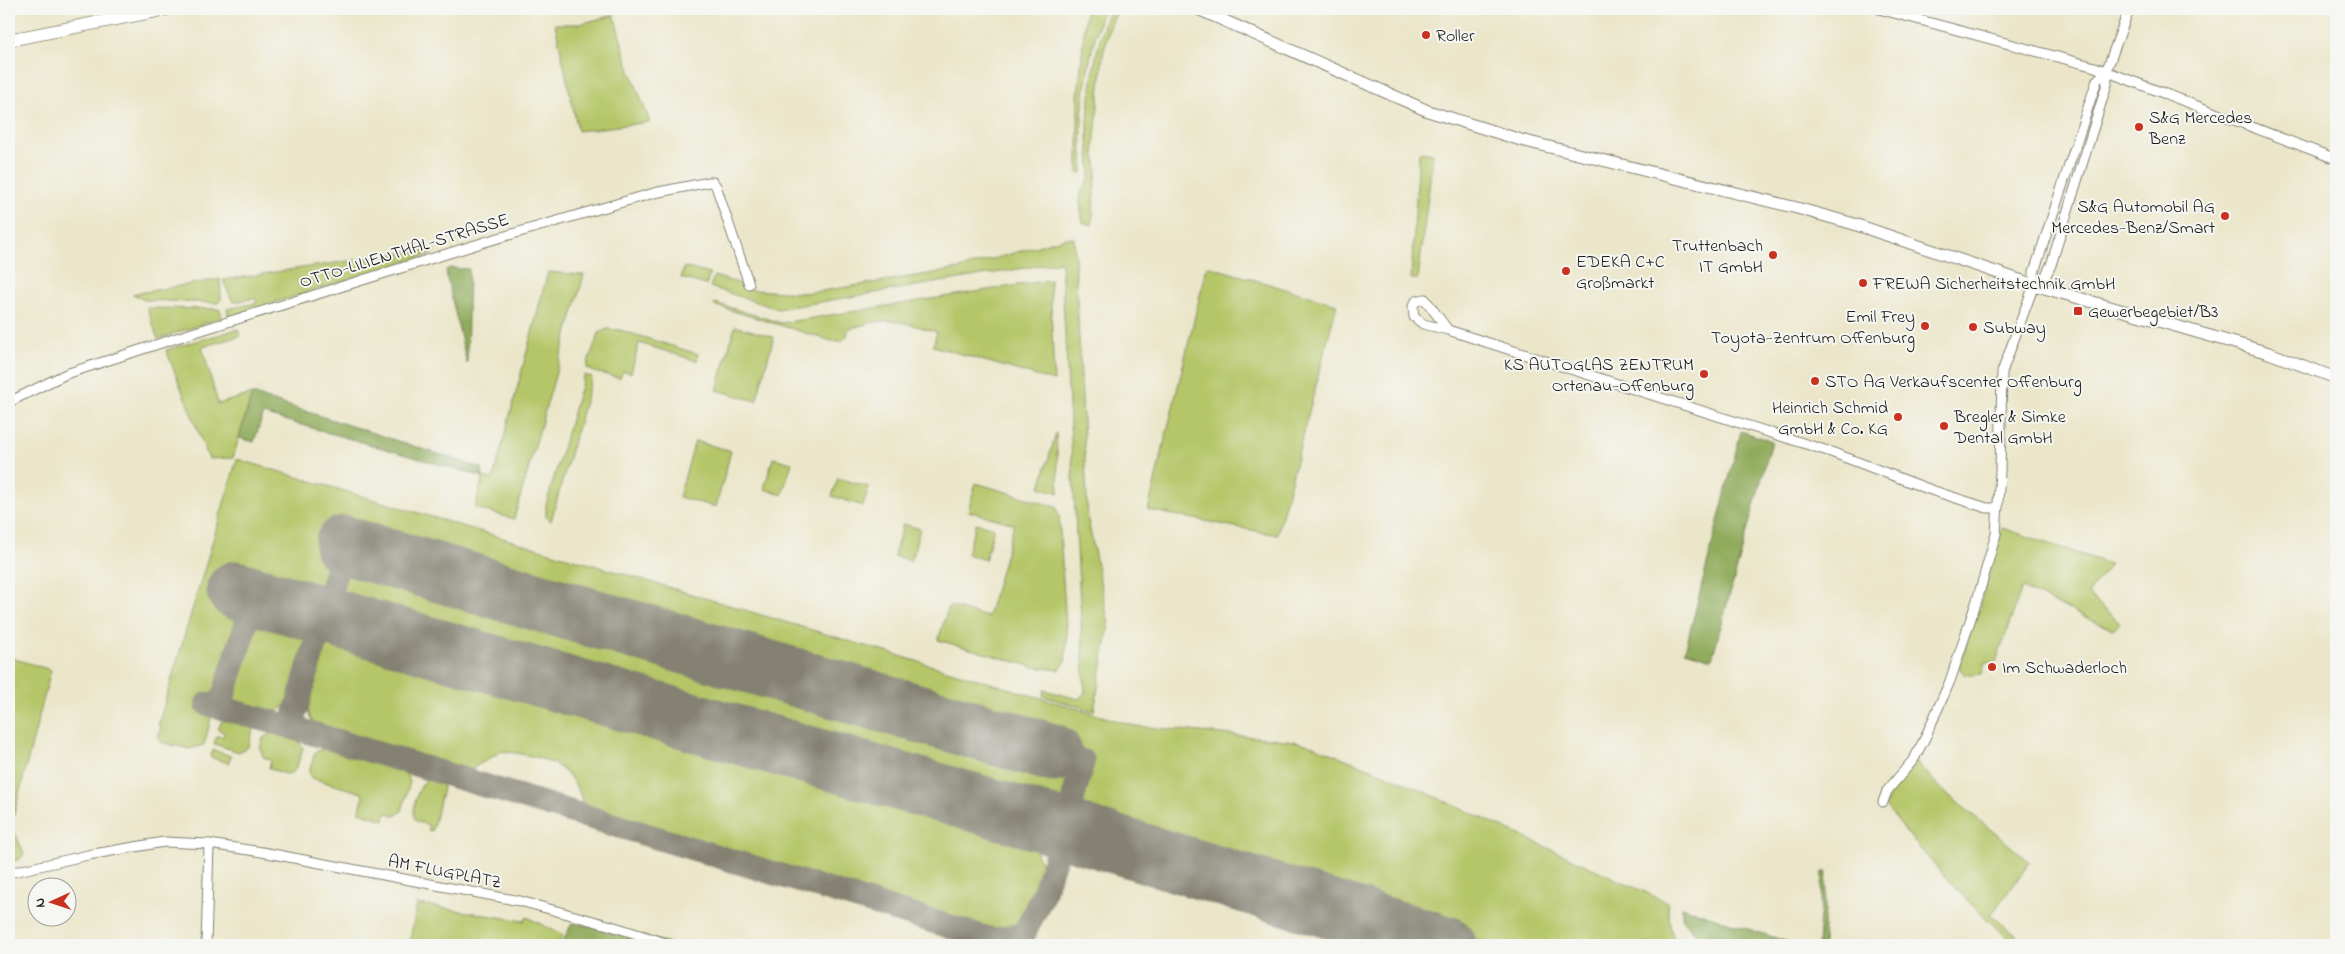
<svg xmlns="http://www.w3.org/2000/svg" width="2345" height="954" font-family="'Indie Flower',sans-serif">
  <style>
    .green { fill: #b5c668; stroke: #687142 }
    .forest { fill: #90ab5c; stroke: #56643c }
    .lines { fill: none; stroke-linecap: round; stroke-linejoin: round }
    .taxiway { stroke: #848172; stroke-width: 24 }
    .runway { stroke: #848172; stroke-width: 59 }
    .minor-casing { stroke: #848172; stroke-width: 11 }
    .major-casing { stroke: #848172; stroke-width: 13 }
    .highway-casing { stroke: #848172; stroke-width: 14 }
    .minor { stroke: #fff; stroke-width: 9 }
    .major { stroke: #fff; stroke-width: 11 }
    .highway { stroke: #fff; stroke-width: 12 }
    .poi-dot { fill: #c8321e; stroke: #f6f6f2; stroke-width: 2 }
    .labels { text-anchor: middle; stroke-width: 4; stroke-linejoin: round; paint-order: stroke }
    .poi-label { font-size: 18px; fill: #1c1c1c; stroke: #f6f6f2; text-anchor: start }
    .street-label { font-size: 18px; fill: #1c1c1c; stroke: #f6f6f2 }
  </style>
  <rect width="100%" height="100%" fill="#f6f6f2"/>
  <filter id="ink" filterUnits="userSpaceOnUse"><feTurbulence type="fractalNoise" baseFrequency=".02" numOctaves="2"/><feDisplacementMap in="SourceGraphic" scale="10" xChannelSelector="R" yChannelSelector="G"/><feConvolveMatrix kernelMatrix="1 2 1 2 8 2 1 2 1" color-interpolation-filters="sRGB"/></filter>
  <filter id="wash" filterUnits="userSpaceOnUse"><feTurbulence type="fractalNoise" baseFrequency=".0096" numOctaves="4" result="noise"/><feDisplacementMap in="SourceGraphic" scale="20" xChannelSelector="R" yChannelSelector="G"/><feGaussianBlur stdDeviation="1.12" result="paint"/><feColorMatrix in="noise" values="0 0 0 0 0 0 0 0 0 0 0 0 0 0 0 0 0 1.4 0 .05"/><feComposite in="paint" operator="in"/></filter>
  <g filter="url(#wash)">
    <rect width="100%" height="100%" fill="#ebe6c9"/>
    <g class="green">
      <path d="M1086 9H1103C1087 62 1078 113 1083 168L1082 173H1078V97Z"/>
      <path d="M1109 9H1118L1110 27 1103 54 1094 148 1097 170 1092 225 1083 223C1080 203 1076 194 1090 178 1091 160 1087 142 1088 123 1090 85 1096 45 1109 9Z"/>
      <polygon points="614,15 628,65 650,122 578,131 555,24 579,24"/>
      <polygon points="1419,152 1433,154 1418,279 1411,279"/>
      <polygon points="1065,238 1074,238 1088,520 1109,625 1094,711 1043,696 1044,690 1078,699 1085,693 1061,262 778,309 710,287 714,276 745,285 753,290 802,293 822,291 959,269"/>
      <polygon points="434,248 434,252 424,256 229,317 227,309 257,303 255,298 233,302 223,280"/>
      <polygon points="1207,266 1337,304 1277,535 1148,510"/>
      <polygon points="684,267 710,274 706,285 681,278"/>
      <polygon points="548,272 584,275 514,519 475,508 483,477 493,479"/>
      <polygon points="220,279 221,299 218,303 144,300 133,294"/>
      <path d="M1050 280 1054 381 933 346 937 332C922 328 906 322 891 321 878 320 862 325 848 329L847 336 842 341H832L713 305 715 303 781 323Z"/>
      <polygon points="147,308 219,309 221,312 221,318 158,339"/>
      <polygon points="735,326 774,337 756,401 717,390"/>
      <polygon points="238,329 240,336 202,347 218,404 252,394 233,458 209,459 166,350"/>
      <polygon points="607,329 620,330 698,354 697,361 639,343 631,373 623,371 620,378 594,372 587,368 588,362 599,333"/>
      <polygon points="584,375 592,377 551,521 546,517 546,505"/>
      <polygon points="1056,433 1059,493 1040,487"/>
      <polygon points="695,441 731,451 716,507 679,497"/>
      <polygon points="773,458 792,463 782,495 764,489"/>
      <polygon points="237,459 1135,726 1288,740 1311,745 1403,782 1667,902 1671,930 1676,945 1495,945 1256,873 235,576 229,601 248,607 219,705 199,699 196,710 210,714 211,719 204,745 189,749 160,742 158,738 161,726 158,725"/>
      <polygon points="838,478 869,487 863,506 832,496"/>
      <polygon points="976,483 1056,507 1059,516 1067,642 1065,663 1059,670 1034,667 938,640 949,606 988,617 1014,524 968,511"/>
      <polygon points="976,523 994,528 985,560 967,554"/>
      <polygon points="903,524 920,529 911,561 894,556"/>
      <path d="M2002 528 2110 564 2088 594 2120 623 2113 630 2022 588 1996 662 1985 663 1982 674C1972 675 1964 678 1959 667L1980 604Z"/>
      <path d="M254 608 309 624 313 630C310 654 297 710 269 715 254 718 237 710 223 706Z"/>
      <path d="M345 637 1031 837 1042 866 1019 924 993 933 586 814C574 763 550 758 502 751L465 773 322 733C318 728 313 722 310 717 302 699 313 657 327 644 332 640 339 639 345 637Z"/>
      <polygon points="9,657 51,670 13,818 9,816"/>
      <polygon points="228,719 254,727 248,747 239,752 214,744 217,736 223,737 224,732 218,730 221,722"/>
      <path d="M272 733 299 742 303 747C302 753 300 758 298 763 292 780 282 773 269 768L271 760 263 757 260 748 263 738Z"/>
      <polygon points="325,748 405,771 410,782 402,811 395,816 389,813 385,815 384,820 359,812 363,799 362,793 311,778 309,772 315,752"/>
      <polygon points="213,750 231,756 228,763 210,757"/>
      <path d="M1916 761 1940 788 2030 862 1991 915 2028 945H2016C1967 904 1924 856 1885 805L1895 787Z"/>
      <path d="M428 779 442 785 443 789 432 831 428 830 429 826 416 821C410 812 418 784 428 779Z"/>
      <polygon points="9,828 16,835 24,854 19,860 9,862"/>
      <polygon points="417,904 524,921 527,917 563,935 558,945 409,945"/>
    </g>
    <g class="forest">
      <polygon points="450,268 469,269 467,364 447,278 446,270"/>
      <polygon points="252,394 482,468 483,477 263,414 254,442 239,438"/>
      <polygon points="1741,431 1772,441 1712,659 1685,651"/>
      <polygon points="1823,872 1827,872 1823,945 1818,945"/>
      <polygon points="1682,907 1797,945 1712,945 1702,940 1682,920"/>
      <polygon points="572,923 630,932 672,945 561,945"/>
    </g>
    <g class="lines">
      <g class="taxiway">
        <polyline points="207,704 291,727 994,940 1024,934 1044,892 1065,829 1083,761 1053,753"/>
        <polyline points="220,707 255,596"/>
        <polyline points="291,727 344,545"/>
      </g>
      <g class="runway">
        <polyline points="344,545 1053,753"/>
        <polyline points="236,590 1065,829 1447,945"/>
      </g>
    </g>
  </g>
  <g filter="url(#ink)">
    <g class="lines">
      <defs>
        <g id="minor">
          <polyline points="1879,9 2095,67 2336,159"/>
          <polyline points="2034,285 2045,277 2051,265 2107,84 2106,72 2129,9"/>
          <polyline points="1448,330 1425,299 1416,301 1413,306 1414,317 1423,324 1448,330 1831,452 1931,490 1987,508 1998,508"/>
          <polyline points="9,402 66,374 189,334 488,241 654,193 709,182 713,182 716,186 749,284"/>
          <polyline points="1883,802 1887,791 1914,759 1925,738 1950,681 1978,597 1996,534 2000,472 2002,372 2034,285 2034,272 2097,80 2106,72"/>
          <polyline points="9,873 88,855 164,842 209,844 262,852 520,901 608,925 672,945"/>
          <polyline points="206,945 209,844"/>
        </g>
        <polyline id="major" points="1198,9 1428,111 1521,140 1797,208 1854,224 2034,285 2269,353 2336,378"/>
        <polyline id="highway" points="9,40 167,9"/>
      </defs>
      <use href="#minor" class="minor-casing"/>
      <use href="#major" class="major-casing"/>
      <use href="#highway" class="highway-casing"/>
      <use href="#minor" class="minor"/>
      <use href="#major" class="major"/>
      <use href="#highway" class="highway"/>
    </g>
  </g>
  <g class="poi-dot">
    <circle cx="1426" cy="35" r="5"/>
    <circle cx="2139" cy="127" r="5"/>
    <circle cx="2225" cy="216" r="5"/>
    <circle cx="1773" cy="255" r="5"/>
    <circle cx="1566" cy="271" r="5"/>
    <circle cx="1863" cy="283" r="5"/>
    <rect x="2073" y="306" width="10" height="10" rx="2.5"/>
    <circle cx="1925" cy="326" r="5"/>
    <circle cx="1973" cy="327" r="5"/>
    <circle cx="1704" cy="374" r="5"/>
    <circle cx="1815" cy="381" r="5"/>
    <circle cx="1898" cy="417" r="5"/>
    <circle cx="1944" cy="426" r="5"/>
    <circle cx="1992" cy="667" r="5"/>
  </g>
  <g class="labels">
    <g class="poi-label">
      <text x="1436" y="41">Roller</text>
      <text x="2149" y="123">S&amp;G Mercedes<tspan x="2149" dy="21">Benz</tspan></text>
      <text x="2215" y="212" text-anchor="end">S&amp;G Automobil AG<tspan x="2215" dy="21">Mercedes-Benz/Smart</tspan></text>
      <text x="1763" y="251" text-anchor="end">Truttenbach<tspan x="1763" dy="21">IT GmbH</tspan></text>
      <text x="1576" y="267">EDEKA C+C<tspan x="1576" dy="21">Großmarkt</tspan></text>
      <text x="1873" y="289">FREWA Sicherheitstechnik GmbH</text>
      <text x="2088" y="317">Gewerbegebiet/B3</text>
      <text x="1915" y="322" text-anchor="end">Emil Frey<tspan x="1915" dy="21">Toyota-Zentrum Offenburg</tspan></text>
      <text x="1983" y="333">Subway</text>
      <text x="1694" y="370" text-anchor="end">KS AUTOGLAS ZENTRUM<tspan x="1694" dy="21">Ortenau-Offenburg</tspan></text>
      <text x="1825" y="387">STO AG Verkaufscenter Offenburg</text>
      <text x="1888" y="413" text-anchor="end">Heinrich Schmid<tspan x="1888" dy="21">GmbH &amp; Co. KG</tspan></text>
      <text x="1954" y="422">Bregler &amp; Simke<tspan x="1954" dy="21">Dental GmbH</tspan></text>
      <text x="2002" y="673">Im Schwaderloch</text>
    </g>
    <g class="street-label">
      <text transform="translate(404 250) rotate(-17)" y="6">OTTO-LILIENTHAL-STRASSE</text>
      <text transform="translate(445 871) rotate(11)" y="6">AM FLUGPLATZ</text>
    </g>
  </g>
  <rect width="2345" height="954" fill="none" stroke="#f6f6f2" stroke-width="30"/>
  <g transform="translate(52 902) rotate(267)"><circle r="24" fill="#f6f6f2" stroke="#9f9f9c"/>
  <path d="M0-4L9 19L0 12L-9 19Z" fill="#c8321e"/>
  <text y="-8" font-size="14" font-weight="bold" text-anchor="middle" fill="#1c1c1c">N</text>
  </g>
</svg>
